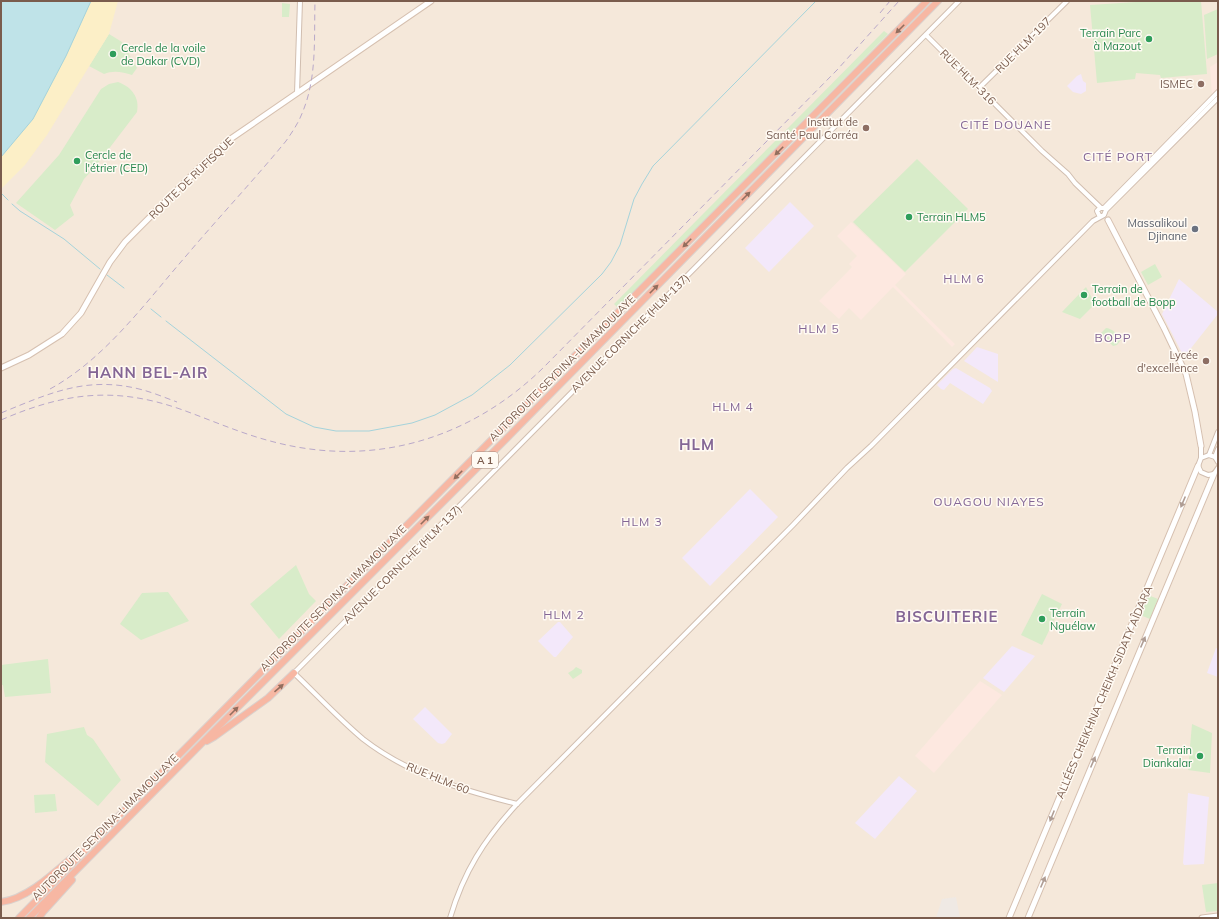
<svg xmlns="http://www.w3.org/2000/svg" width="1219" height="919" font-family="Mulish,sans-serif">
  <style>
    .residential { fill: #f5e8da }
    .commercial { fill: #fde8e0 }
    .industrial { fill: #efe9e4 }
    .education { fill: #f3e8fa }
    .green { fill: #d8ecc9 }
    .sand { fill: #fcefc7 }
    .water { fill: #bfe3e8; stroke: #a5d3da }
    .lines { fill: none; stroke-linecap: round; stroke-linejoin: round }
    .stream { stroke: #a5d3da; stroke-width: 1 }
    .tertiary-casing { stroke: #d1beb0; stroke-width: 6 }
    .secondary-casing { stroke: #d6c0b0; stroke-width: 7 }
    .motorway-casing { stroke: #dad1cd; stroke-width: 8 }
    .tertiary { stroke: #fff; stroke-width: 4 }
    .secondary { stroke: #fff; stroke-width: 5 }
    .motorway { stroke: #f7b7a3; stroke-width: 6 }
    .rail { stroke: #b9a8c9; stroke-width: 1; stroke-dasharray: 6 4; stroke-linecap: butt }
    .oneway { fill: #936e5e }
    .oneway2 { fill: #af9d94 }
    .leisure-dot { fill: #2e9e5b; stroke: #fffaf3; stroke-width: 1.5 }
    .education-dot { fill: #8d6e63; stroke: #fffaf3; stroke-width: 1.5 }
    .worship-dot { fill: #6b7280; stroke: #fffaf3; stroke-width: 1.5 }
    .labels { text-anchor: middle; stroke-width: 3; stroke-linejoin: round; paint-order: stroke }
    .shield { fill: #fffaf3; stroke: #a28b7f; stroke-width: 1 }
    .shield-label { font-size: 10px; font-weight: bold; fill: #7a5c4d }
    .leisure-label { font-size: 11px; fill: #27864d; stroke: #fffaf3; text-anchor: start }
    .street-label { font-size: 11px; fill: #7a5c4d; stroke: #fffaf3 }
    .education-label { font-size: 11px; fill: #785e54; stroke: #fffaf3; text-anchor: end }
    .worship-label { font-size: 11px; fill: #5b616d; stroke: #fffaf3; text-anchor: end }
    .neighbourhood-label { font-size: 12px; letter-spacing: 1px; fill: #846695; stroke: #fffaf3 }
    .district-label { font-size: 15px; font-weight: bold; letter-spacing: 1px; fill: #846695; stroke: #fffaf3 }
  </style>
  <rect width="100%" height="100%" fill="#fdf6ec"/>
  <polygon class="residential" points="91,1 1218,1 1218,918 1,918 1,157 33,119"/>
  <g class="commercial">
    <polygon points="1218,62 1218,90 1212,96 1210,67"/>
    <polygon points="851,222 906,274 895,285 955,344 952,347 893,287 861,320 849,308 839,319 819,301 852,267 849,264 857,256 837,236"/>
    <polygon points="980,681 1002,695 934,773 915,756"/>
  </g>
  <polygon class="industrial" points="956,897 960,918 936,918 942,899"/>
  <g class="education">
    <polygon points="1081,74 1083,81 1086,83 1086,91 1081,94 1073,92 1067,86 1077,76"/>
    <polygon points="790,202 814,226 769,272 745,248"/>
    <polygon points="1179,279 1218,312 1218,314 1188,352 1182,353 1162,314"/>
    <polygon points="977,347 998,354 998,382 964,361"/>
    <polygon points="956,368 990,388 992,391 983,404 950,383 944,390 941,389 937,385 953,369"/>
    <polygon points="750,489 778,517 710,586 682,558"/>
    <polygon points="558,622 560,622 573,637 556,657 554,657 538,641"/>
    <polygon points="1012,646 1035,656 1004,692 983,678"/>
    <polygon points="1216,648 1218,649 1218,677 1207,673"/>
    <polygon points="425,707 452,734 445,743 442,744 438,743 413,719"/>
    <polygon points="899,776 917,791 875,839 855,823"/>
    <polygon points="1188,793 1209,797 1204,864 1184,865 1183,863"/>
  </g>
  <g class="green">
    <polygon points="1151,1 1201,1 1207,74 1161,78 1160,75 1136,73 1135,79 1097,83 1090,5"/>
    <polygon points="282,3 290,4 289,17 282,17"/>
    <polygon points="1218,9 1218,54 1207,59 1204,15"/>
    <polygon points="884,31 888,34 618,308 614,304"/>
    <path d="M109 34 122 42 137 68 132 75C123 72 113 70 104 74L89 66Z"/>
    <path d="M118 82C132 87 140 98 137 112L95 167 84 179 70 205 74 215 55 230 16 203 59 155 101 89 109 84Z"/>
    <polygon points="917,159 968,209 905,272 853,222"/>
    <polygon points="1155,264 1162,277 1148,285 1141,272"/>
    <polygon points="1086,287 1095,304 1080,319 1062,312"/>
    <path d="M1106 328C1111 328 1120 335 1121 340L1117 345 1113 346 1103 336 1101 333Z"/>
    <polygon points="296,565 309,594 316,601 279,639 250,604"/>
    <polygon points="168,592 189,621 141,640 120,624 142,593"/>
    <polygon points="1042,594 1062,604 1042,645 1021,635"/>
    <polygon points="1148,595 1158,599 1150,619 1140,615"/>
    <polygon points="48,659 51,693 5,697 3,685 1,685 1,665"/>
    <polygon points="576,667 582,670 582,673 573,679 568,673 573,670"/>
    <polygon points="1192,724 1212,733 1210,773 1188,770"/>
    <polygon points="84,727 87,735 93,739 121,780 98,806 45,762 47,734"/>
    <polygon points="55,794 57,811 35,813 34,795"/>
    <polygon points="1218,883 1218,911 1206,912 1202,885"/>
  </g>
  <polygon class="sand" points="91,1 118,1 109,34 47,135 25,165 1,189 1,157 8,150 67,54"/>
  <polygon class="water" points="1,1 91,1 66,56 33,119 1,157"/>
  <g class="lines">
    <g class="stream">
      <polyline points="1,193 8,200"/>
      <polyline points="12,204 20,211 64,239 100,269"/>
      <polyline points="107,275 124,288"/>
      <polyline points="151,309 161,317"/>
      <polyline points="166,321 286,414 314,427 336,431 369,431 412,423 435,415 472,395 510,365 602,274 611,262 620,245 634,199 642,184 653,166 816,1"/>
    </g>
    <defs>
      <g id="tertiary">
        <polyline points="926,35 1042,151 1068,174 1075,183 1101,208"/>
        <polyline points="979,88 1067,1"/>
        <polyline points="297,93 300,1"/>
        <polyline points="1104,208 1218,92"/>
        <polyline points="1101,216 1099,215 1097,211 1100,208 1103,208"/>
        <polyline points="1201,446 1201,458"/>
        <polyline points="1209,455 1218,432"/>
        <polyline points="1215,457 1218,449"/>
        <polyline points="1218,462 1215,457 1209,455 1201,458 1198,466 1201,472 1208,475 1214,474 1218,468"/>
        <path d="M517 804C462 790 408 774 363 739 339 719 317 695 294 673L959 1"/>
        <path d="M450 918C464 871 484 840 517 804L793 525 847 468 871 446 1093 221 1104 215 1106 210 1218 98"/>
      </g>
      <g id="secondary">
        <polyline points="1108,220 1164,328 1186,374 1195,412 1201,446"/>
        <polyline points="1,368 29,355 62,334 81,313 110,262 125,242 203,164 229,140 431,1"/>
        <polyline points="1009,918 1198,466"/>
        <polyline points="1028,918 1214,474"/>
        <polyline points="1202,918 1218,916"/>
      </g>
      <g id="motorway">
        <polyline points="207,741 214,737 268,698 294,673"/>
        <path d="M1 902C28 899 56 871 76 854"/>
        <polyline points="19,918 152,782 927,1"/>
        <polyline points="29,918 202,743 511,434 938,1"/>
        <polyline points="39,918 43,912 72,880"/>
      </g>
    </defs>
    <use href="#tertiary" class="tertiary-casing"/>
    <use href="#secondary" class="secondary-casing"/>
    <use href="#motorway" class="motorway-casing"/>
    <use href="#tertiary" class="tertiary"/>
    <use href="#secondary" class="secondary"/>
    <use href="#motorway" class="motorway"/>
    <g class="rail">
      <polyline points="880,13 890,1"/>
      <path d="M50 389C105 359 146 302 186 256 219 217 254 180 286 141 293 131 299 122 303 111 317 77 314 37 315 1"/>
      <path d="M1 413C50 393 88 375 143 390 154 393 166 398 177 402"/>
      <path d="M1 420C63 393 114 386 180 409 211 420 242 434 274 442 374 468 470 439 543 368L837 70 899 1"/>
    </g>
  </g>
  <defs><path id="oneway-solid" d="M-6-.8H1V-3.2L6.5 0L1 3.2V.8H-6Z"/></defs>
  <g class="oneway">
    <use href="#oneway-solid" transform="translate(900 29) rotate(135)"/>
    <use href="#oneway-solid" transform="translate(779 151) rotate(135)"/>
    <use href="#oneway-solid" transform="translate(746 196) rotate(-45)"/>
    <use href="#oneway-solid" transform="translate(687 243) rotate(135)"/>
    <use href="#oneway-solid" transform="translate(654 289) rotate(-45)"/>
    <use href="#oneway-solid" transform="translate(458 475) rotate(135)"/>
    <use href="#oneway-solid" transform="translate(425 520) rotate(-45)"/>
    <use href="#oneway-solid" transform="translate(279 688) rotate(-41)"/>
    <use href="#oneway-solid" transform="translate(234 711) rotate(-45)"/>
  </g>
  <g class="oneway2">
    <use href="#oneway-solid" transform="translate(1183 502) rotate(113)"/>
    <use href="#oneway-solid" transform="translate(1143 642) rotate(-67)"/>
    <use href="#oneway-solid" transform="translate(1093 762) rotate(-67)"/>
    <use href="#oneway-solid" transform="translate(1052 816) rotate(112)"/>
    <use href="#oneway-solid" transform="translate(1043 882) rotate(-67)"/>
  </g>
  <g class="leisure-dot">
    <circle cx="1149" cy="39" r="4"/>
    <circle cx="113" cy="54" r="4"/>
    <circle cx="77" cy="161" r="4"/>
    <circle cx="909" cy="217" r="4"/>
    <circle cx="1084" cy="295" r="4"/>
    <circle cx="1042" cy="619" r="4"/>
    <circle cx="1200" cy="756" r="4"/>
  </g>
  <g class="education-dot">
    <circle cx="1201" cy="84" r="4"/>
    <circle cx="866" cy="128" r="4"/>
    <circle cx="1206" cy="361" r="4"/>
  </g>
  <circle class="worship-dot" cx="1195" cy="229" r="4"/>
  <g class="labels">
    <rect class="shield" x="472" y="452" width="26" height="16" rx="3"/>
    <g class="shield-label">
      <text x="485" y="464">A 1</text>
    </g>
    <g class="leisure-label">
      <text x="1141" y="37" text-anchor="end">Terrain Parc<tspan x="1141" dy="13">à Mazout</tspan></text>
      <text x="121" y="52">Cercle de la voile<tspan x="121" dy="13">de Dakar (CVD)</tspan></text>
      <text x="85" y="159">Cercle de<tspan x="85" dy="13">l'étrier (CED)</tspan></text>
      <text x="917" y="221">Terrain HLM5</text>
      <text x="1092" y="293">Terrain de<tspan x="1092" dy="13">football de Bopp</tspan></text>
      <text x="1050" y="617">Terrain<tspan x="1050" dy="13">Nguélaw</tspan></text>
      <text x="1192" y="754" text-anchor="end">Terrain<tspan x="1192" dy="13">Diankalar</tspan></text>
    </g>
    <g class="street-label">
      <text transform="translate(1023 45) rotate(-45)" y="4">RUE HLM-197</text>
      <text transform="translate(968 77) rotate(45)" y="4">RUE HLM-316</text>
      <text transform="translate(191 178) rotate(-44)" y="4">ROUTE DE RUFISQUE</text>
      <text transform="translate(630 333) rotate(-45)" y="4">AVENUE CORNICHE (HLM-137)</text>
      <text transform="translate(562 368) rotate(-45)" y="4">AUTOROUTE SEYDINA-LIMAMOULAYE</text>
      <text transform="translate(402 564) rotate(-45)" y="4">AVENUE CORNICHE (HLM-137)</text>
      <text transform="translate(333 598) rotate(-45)" y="4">AUTOROUTE SEYDINA-LIMAMOULAYE</text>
      <text transform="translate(1104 692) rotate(-67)" y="4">ALLÉES CHEIKHNA CHEIKH SIDATY AÎDARA</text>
      <text transform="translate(438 778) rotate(22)" y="4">RUE HLM-60</text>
      <text transform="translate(105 827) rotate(-45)" y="4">AUTOROUTE SEYDINA-LIMAMOULAYE</text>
    </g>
    <g class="education-label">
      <text x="1193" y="88">ISMEC</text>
      <text x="858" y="126">Institut de<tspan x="858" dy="13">Santé Paul Corréa</tspan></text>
      <text x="1198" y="359">Lycée<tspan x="1198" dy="13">d'excellence</tspan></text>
    </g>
    <g class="worship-label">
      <text x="1187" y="227">Massalikoul<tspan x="1187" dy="13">Djinane</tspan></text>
    </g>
    <g class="neighbourhood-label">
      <text x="1006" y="129">CITÉ DOUANE</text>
      <text x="1118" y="161">CITÉ PORT</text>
      <text x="964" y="283">HLM 6</text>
      <text x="819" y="333">HLM 5</text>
      <text x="1113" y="342">BOPP</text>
      <text x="733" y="411">HLM 4</text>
      <text x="989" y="506">OUAGOU NIAYES</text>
      <text x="642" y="526">HLM 3</text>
      <text x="564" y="619">HLM 2</text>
    </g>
    <g class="district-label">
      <text x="148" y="378">HANN BEL-AIR</text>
      <text x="697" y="450">HLM</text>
      <text x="947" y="622">BISCUITERIE</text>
    </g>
  </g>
  <rect width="1219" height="919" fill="none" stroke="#7a5c4d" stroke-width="4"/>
</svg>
